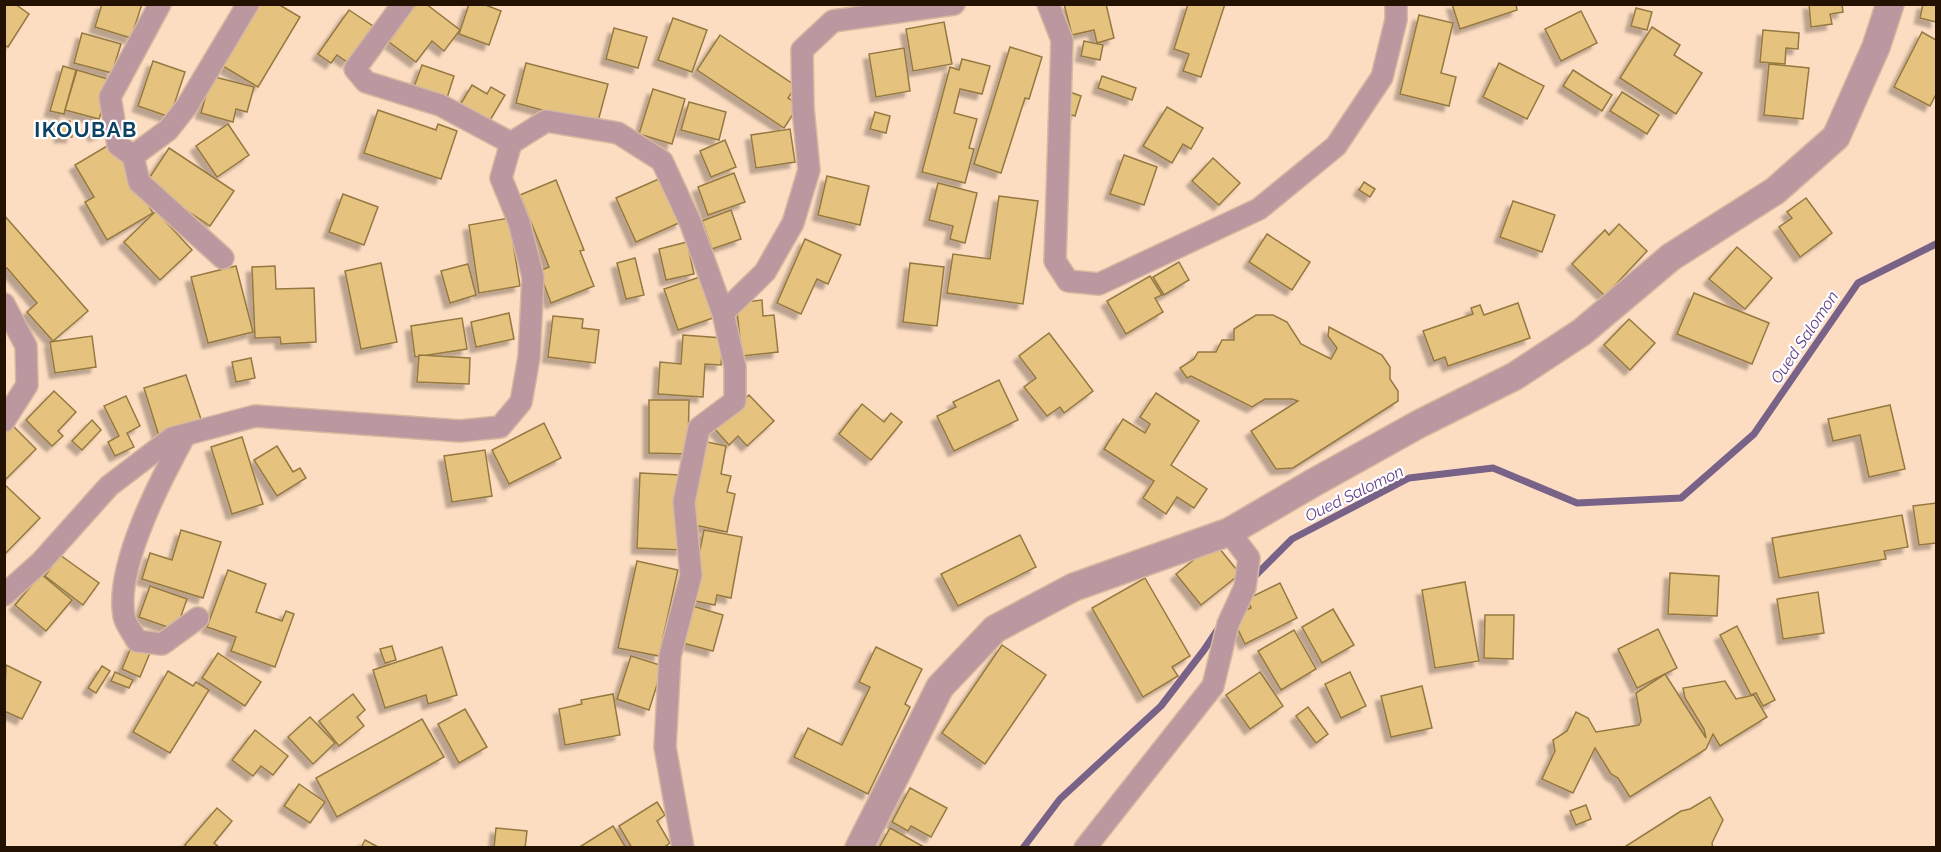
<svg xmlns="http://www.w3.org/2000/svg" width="1941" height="852" font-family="Raleway,sans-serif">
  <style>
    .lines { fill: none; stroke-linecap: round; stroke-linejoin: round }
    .stream { stroke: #796288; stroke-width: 7 }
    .building { fill: #e5c37f; stroke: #957940; stroke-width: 1.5; filter: url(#shadow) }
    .minor-casing { stroke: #d6b89f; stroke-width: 24 }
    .tertiary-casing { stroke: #d6b89f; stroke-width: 30 }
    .minor { stroke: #bb98a0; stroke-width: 21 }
    .tertiary { stroke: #bb98a0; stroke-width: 27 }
    .labels { text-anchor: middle; stroke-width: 4.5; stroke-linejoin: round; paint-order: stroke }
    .water-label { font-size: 16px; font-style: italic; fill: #64418d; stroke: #fff }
    .district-label { font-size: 21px; font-weight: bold; letter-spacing: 1.5px; fill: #0d4264; stroke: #fff }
  </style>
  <defs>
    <filter id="shadow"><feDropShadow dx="-5.5" dy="5.5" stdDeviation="1.5" flood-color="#0004"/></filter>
  </defs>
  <rect width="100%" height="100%" fill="#fdddc2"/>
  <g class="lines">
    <g class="stream">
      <polyline points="1251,580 1292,539 1409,478 1493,468 1577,503 1681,498 1754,434 1858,283 1936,244"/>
      <polyline points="1023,848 1060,799 1161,706 1204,650 1220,626"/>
    </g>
  </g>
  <g class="building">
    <polygon points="4,4 15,4 29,14 8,47 4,45"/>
    <polygon points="102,4 142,4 131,38 95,27"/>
    <polygon points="257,4 278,4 300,17 258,87 221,65"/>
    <polygon points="416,4 426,4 460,30 444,51 432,41 416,62 389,42"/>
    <polygon points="469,4 483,4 501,11 489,45 459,34"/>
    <polygon points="1064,4 1106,4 1114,38 1097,43 1094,30 1072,35"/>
    <polygon points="1188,4 1225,4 1201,77 1183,71 1189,54 1174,49"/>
    <polygon points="1452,4 1516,4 1517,10 1460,29"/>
    <polygon points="1809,4 1842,4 1843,12 1830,14 1832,24 1811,27"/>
    <polygon points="1923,4 1936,4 1936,22 1920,18"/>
    <polygon points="1636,8 1652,12 1647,30 1631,26"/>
    <polygon points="349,10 373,26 347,62 337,55 331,63 318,54"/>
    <polygon points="1581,11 1597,43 1561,61 1545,29"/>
    <polygon points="1419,15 1453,23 1441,73 1456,77 1449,106 1400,94"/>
    <polygon points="673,18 707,30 692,72 658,60"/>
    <polygon points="944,22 952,64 913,71 906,29"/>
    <polygon points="1652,27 1680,45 1674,55 1702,73 1676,114 1620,78"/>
    <polygon points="614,28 647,37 638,68 606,59"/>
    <polygon points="1763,30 1799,33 1798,49 1786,48 1785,64 1760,62"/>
    <polygon points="1922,32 1936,40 1936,94 1930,106 1894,87"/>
    <polygon points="82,33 121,44 112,73 74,63"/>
    <polygon points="720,35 796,86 788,98 799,105 784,128 697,70"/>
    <polygon points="1084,41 1103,45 1100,60 1081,56"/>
    <polygon points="1010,47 1042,57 1029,99 1025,98 1001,173 974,164"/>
    <polygon points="904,48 910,91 876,97 869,54"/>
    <polygon points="962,59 990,66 982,94 960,89 954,113 977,119 969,148 974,149 965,183 922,172 950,67 959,70"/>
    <polygon points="153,61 185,72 170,117 138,106"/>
    <polygon points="526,63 608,84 597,125 516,103"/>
    <polygon points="1499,63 1544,86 1527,119 1483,97"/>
    <polygon points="1769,64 1809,68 1803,119 1764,115"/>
    <polygon points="422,65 454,76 447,98 414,87"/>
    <polygon points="63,66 76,70 64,114 50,111"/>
    <polygon points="77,70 111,80 99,119 65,110"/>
    <polygon points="1573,70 1612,95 1602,111 1563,86"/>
    <polygon points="211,76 254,87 247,112 236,109 233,122 201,113"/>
    <polygon points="1102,76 1136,88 1132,100 1098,88"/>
    <polygon points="472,85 487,94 491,87 505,95 489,122 460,105"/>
    <polygon points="653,89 685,99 672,144 639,134"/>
    <polygon points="1070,92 1081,96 1075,116 1065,113"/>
    <polygon points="1622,92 1659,115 1647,134 1610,111"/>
    <polygon points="689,102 726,112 719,140 681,130"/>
    <polygon points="1167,107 1203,128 1191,149 1183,144 1172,163 1143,146"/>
    <polygon points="378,110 436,130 438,124 457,131 441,179 364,153"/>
    <polygon points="875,112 890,116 886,133 870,129"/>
    <polygon points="70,121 72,137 60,137 59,122"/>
    <polygon points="104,121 108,130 94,136 90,126"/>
    <polygon points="228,124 249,155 217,177 196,146"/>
    <polygon points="790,129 795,162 756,168 751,135"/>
    <polygon points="725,140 736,167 711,177 700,151"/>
    <polygon points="112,143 153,213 107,240 85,202 94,197 75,165"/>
    <polygon points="169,148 234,191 210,226 146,183"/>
    <polygon points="1124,155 1157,167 1144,205 1110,194"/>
    <polygon points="1213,158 1240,183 1219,205 1192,181"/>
    <polygon points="734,173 745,202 708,215 698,187"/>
    <polygon points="827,176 869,186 860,225 818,215"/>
    <polygon points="661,178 681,222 636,242 616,198"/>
    <polygon points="556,180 584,250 580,251 594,286 551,303 539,271 549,267 520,195"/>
    <polygon points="1364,182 1375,189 1370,197 1359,190"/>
    <polygon points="938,183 977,193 965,243 950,239 953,226 929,220"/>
    <polygon points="343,194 378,207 364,245 329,232"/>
    <polygon points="999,196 1038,201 1023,304 947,293 953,254 990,259"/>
    <polygon points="1806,198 1832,233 1800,257 1779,227 1792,218 1787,212"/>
    <polygon points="1513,201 1555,215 1542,252 1500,237"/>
    <polygon points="731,210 741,239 712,249 702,221"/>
    <polygon points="156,211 192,250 160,280 124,242"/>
    <polygon points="4,215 88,311 53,341 27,312 37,303 7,268 4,270"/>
    <polygon points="509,218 520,286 479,293 469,225"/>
    <polygon points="1619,224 1647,251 1605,296 1572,264 1605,230 1609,235"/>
    <polygon points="1267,234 1310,262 1292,290 1249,262"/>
    <polygon points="805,239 841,255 828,284 817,279 801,314 777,303"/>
    <polygon points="687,242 694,274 666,280 659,249"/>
    <polygon points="1737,247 1772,278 1745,309 1709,279"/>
    <polygon points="635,258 644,295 626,299 617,263"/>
    <polygon points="1179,262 1189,280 1164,295 1153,277"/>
    <polygon points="381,263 397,342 361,349 345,271"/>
    <polygon points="910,263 944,267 937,326 903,322"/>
    <polygon points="468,264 476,295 450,303 441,271"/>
    <polygon points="236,266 253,332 208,343 191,277"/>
    <polygon points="275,266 276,289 314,288 316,342 281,344 280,337 255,338 252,267"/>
    <polygon points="1150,276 1162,295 1155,298 1163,312 1126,334 1107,301"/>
    <polygon points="700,277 713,318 678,330 664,289"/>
    <polygon points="1694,293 1769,323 1752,364 1677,334"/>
    <polygon points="762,300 763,316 774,315 778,352 742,356 736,303"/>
    <polygon points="1518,303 1530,338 1448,366 1445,357 1434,361 1423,331 1473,314 1471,308 1480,305 1484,315"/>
    <polygon points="509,313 514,339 476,347 471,322"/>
    <polygon points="1256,315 1273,315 1287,322 1301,344 1331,359 1337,348 1328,336 1329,327 1382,355 1390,367 1390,379 1398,391 1398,401 1293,468 1276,469 1251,431 1298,401 1292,399 1265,399 1252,407 1191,376 1187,378 1180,368 1194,359 1198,352 1216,352 1222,340 1234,340 1234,329"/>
    <polygon points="553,316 583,319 582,328 599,330 595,363 548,357"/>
    <polygon points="462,318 467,349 415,357 411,326"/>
    <polygon points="1629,319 1655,343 1630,370 1604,345"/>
    <polygon points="1049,333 1093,391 1064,413 1060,407 1047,416 1024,387 1036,378 1019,356"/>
    <polygon points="683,335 723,338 721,365 705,364 703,397 658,394 660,362 681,364"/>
    <polygon points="92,336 96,367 55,373 50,342"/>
    <polygon points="419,355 470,358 469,384 417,382"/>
    <polygon points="251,358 255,378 236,382 232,362"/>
    <polygon points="186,375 202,422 159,436 144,388"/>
    <polygon points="999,380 1018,420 954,451 937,416 956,407 953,402"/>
    <polygon points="54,391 76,412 58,431 63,436 52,446 26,420"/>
    <polygon points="1156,393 1199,421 1171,465 1207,489 1194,508 1177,497 1166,514 1143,498 1154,481 1104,449 1123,419 1145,433 1150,424 1140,417"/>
    <polygon points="749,395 774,421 747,446 738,436 729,445 714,428"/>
    <polygon points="126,396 140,426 127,433 134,447 115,456 108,442 119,436 104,406"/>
    <polygon points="649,400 689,400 688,454 649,453"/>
    <polygon points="862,404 884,422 891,413 902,422 871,460 839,434"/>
    <polygon points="1890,405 1905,469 1869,477 1860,435 1833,441 1828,419"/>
    <polygon points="92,420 101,430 82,450 72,441"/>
    <polygon points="10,423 36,449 4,481 4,428"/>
    <polygon points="544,423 561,458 509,484 492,450"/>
    <polygon points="242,437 263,504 232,514 211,447"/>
    <polygon points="707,442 726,446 721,474 731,476 727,492 735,494 727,532 690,524"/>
    <polygon points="277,446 293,472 300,468 306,478 277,496 254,460"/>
    <polygon points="485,450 492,496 452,502 444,456"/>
    <polygon points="640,473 681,475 682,550 637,548"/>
    <polygon points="4,484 40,518 4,555"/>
    <polygon points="1936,503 1936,543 1919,545 1913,506"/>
    <polygon points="1902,515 1908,547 1884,551 1886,559 1779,578 1772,538"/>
    <polygon points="181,530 221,542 203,598 142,579 150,553 172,560"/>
    <polygon points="704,530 742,537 731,598 717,595 715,605 690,600"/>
    <polygon points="1020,535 1036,567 958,606 941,574"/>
    <polygon points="1215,543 1240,574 1201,605 1176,574"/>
    <polygon points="60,555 99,583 83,605 45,576"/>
    <polygon points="637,561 678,570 659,656 618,648"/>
    <polygon points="228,570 266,584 256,612 282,621 286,611 294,614 275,667 231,651 236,637 207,627"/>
    <polygon points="1670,573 1719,576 1717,616 1668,614"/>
    <polygon points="41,574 72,600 46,631 15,605"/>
    <polygon points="1145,578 1190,656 1172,667 1178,676 1143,697 1092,608"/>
    <polygon points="1465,582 1479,661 1435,668 1422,590"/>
    <polygon points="1280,583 1297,618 1245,644 1232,617 1251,608 1247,599"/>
    <polygon points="150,586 187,599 176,630 139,617"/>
    <polygon points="1818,592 1824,633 1783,639 1777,599"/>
    <polygon points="689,605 723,615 713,651 679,642"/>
    <polygon points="1333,609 1354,645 1322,663 1302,627"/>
    <polygon points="1485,615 1514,615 1513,659 1484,658"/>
    <polygon points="1737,626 1775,700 1763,706 1756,693 1751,695 1720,635"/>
    <polygon points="1658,629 1677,668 1637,688 1618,649"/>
    <polygon points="1294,630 1316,669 1281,690 1258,651"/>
    <polygon points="132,645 150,653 140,677 122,669"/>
    <polygon points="1002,645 1046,675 985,764 942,733"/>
    <polygon points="392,646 396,660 385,663 380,649"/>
    <polygon points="442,647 457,695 428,704 426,695 385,708 373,670"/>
    <polygon points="876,647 922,669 905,704 910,707 868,794 794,757 808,728 842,745 870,687 859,682"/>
    <polygon points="218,653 261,682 245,706 202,678"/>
    <polygon points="631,656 663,666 649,710 617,699"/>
    <polygon points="6,665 41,682 22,719 4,711"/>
    <polygon points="102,666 110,671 96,693 88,688"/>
    <polygon points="168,671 193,686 196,682 209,690 170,753 133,732"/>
    <polygon points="115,672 133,680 129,688 111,681"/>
    <polygon points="1260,672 1283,706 1250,729 1226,695"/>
    <polygon points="1350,672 1366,706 1341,718 1325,684"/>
    <polygon points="1665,674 1706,738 1704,729 1685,698 1683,688 1725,681 1736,699 1754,695 1767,717 1720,746 1713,734 1706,749 1630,797 1618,778 1611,774 1595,748 1573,793 1542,779 1555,751 1553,740 1567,731 1576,712 1588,718 1596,732 1639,725 1641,721 1636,693"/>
    <polygon points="1422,686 1432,728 1391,737 1381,696"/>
    <polygon points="353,694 365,710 357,717 364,726 339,746 319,721"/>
    <polygon points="613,694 620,735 565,745 559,709 582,704 581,700"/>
    <polygon points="1308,707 1328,734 1316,743 1296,716"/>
    <polygon points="465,709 487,747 459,763 438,724"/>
    <polygon points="310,717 335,743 313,764 288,737"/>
    <polygon points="422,719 444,757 337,817 316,778"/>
    <polygon points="255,730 288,756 273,775 261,766 253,776 232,760"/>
    <polygon points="299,784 325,802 310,823 284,806"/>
    <polygon points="910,788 947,808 931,837 911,826 908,831 892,822"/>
    <polygon points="1710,797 1723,820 1712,843 1713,848 1623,848 1681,811 1690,809"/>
    <polygon points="657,802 665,815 657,821 670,843 663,848 632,848 619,826"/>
    <polygon points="1586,805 1591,819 1576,825 1570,811"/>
    <polygon points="217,808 232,821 214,843 220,848 188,848 185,845"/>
    <polygon points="613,826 626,848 578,848"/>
    <polygon points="496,828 527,831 525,848 494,848"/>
    <polygon points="890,828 924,847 923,848 879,848"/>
    <polygon points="365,840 380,848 361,848"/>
  </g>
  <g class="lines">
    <defs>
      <g id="minor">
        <polyline points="403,4 355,69 366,82 440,105 511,143"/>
        <polyline points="1048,4 1062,40 1055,261 1068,281 1099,284 1259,209 1336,146 1382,77 1396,20 1396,4"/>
        <polyline points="133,156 118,145 110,97 160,4"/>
        <polyline points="223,258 139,182 133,156 168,130 187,106 248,4"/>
        <polyline points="4,304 26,346 27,385 4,421"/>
        <polyline points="723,313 765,272 793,223 809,170 803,108 802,50 833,21 954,4"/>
        <path d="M185 435C161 479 115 566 124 616 125 624 133 633 137 641L162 644 198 618"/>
        <polyline points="4,595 41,562 109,486 172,438 255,416 460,431 500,427 521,402 529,357 533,277 519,222 501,178 511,143 546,121 618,133 662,161 691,224 723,313 735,367 735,401 699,428 684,502 691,575 670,656 665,747 683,848"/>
        <polyline points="1085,848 1213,686 1228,624 1245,587 1249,558 1229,532"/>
      </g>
      <polyline id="tertiary" points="859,848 940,687 995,629 1074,587 1229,532 1313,483 1419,424 1515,376 1582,332 1671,257 1775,191 1836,137 1876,47 1890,4"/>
    </defs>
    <use href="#minor" class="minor-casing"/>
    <use href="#tertiary" class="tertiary-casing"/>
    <use href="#minor" class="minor"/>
    <use href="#tertiary" class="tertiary"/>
  </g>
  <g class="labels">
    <g class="water-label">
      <text transform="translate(1804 337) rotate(-56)" y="6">Oued Salomon</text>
      <text transform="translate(1354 493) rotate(-26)" y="6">Oued Salomon</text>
    </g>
    <g class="district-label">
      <text x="86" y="137">IKOUBAB</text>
    </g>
  </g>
  <rect width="1941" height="852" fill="none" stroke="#231102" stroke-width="12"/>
</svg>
